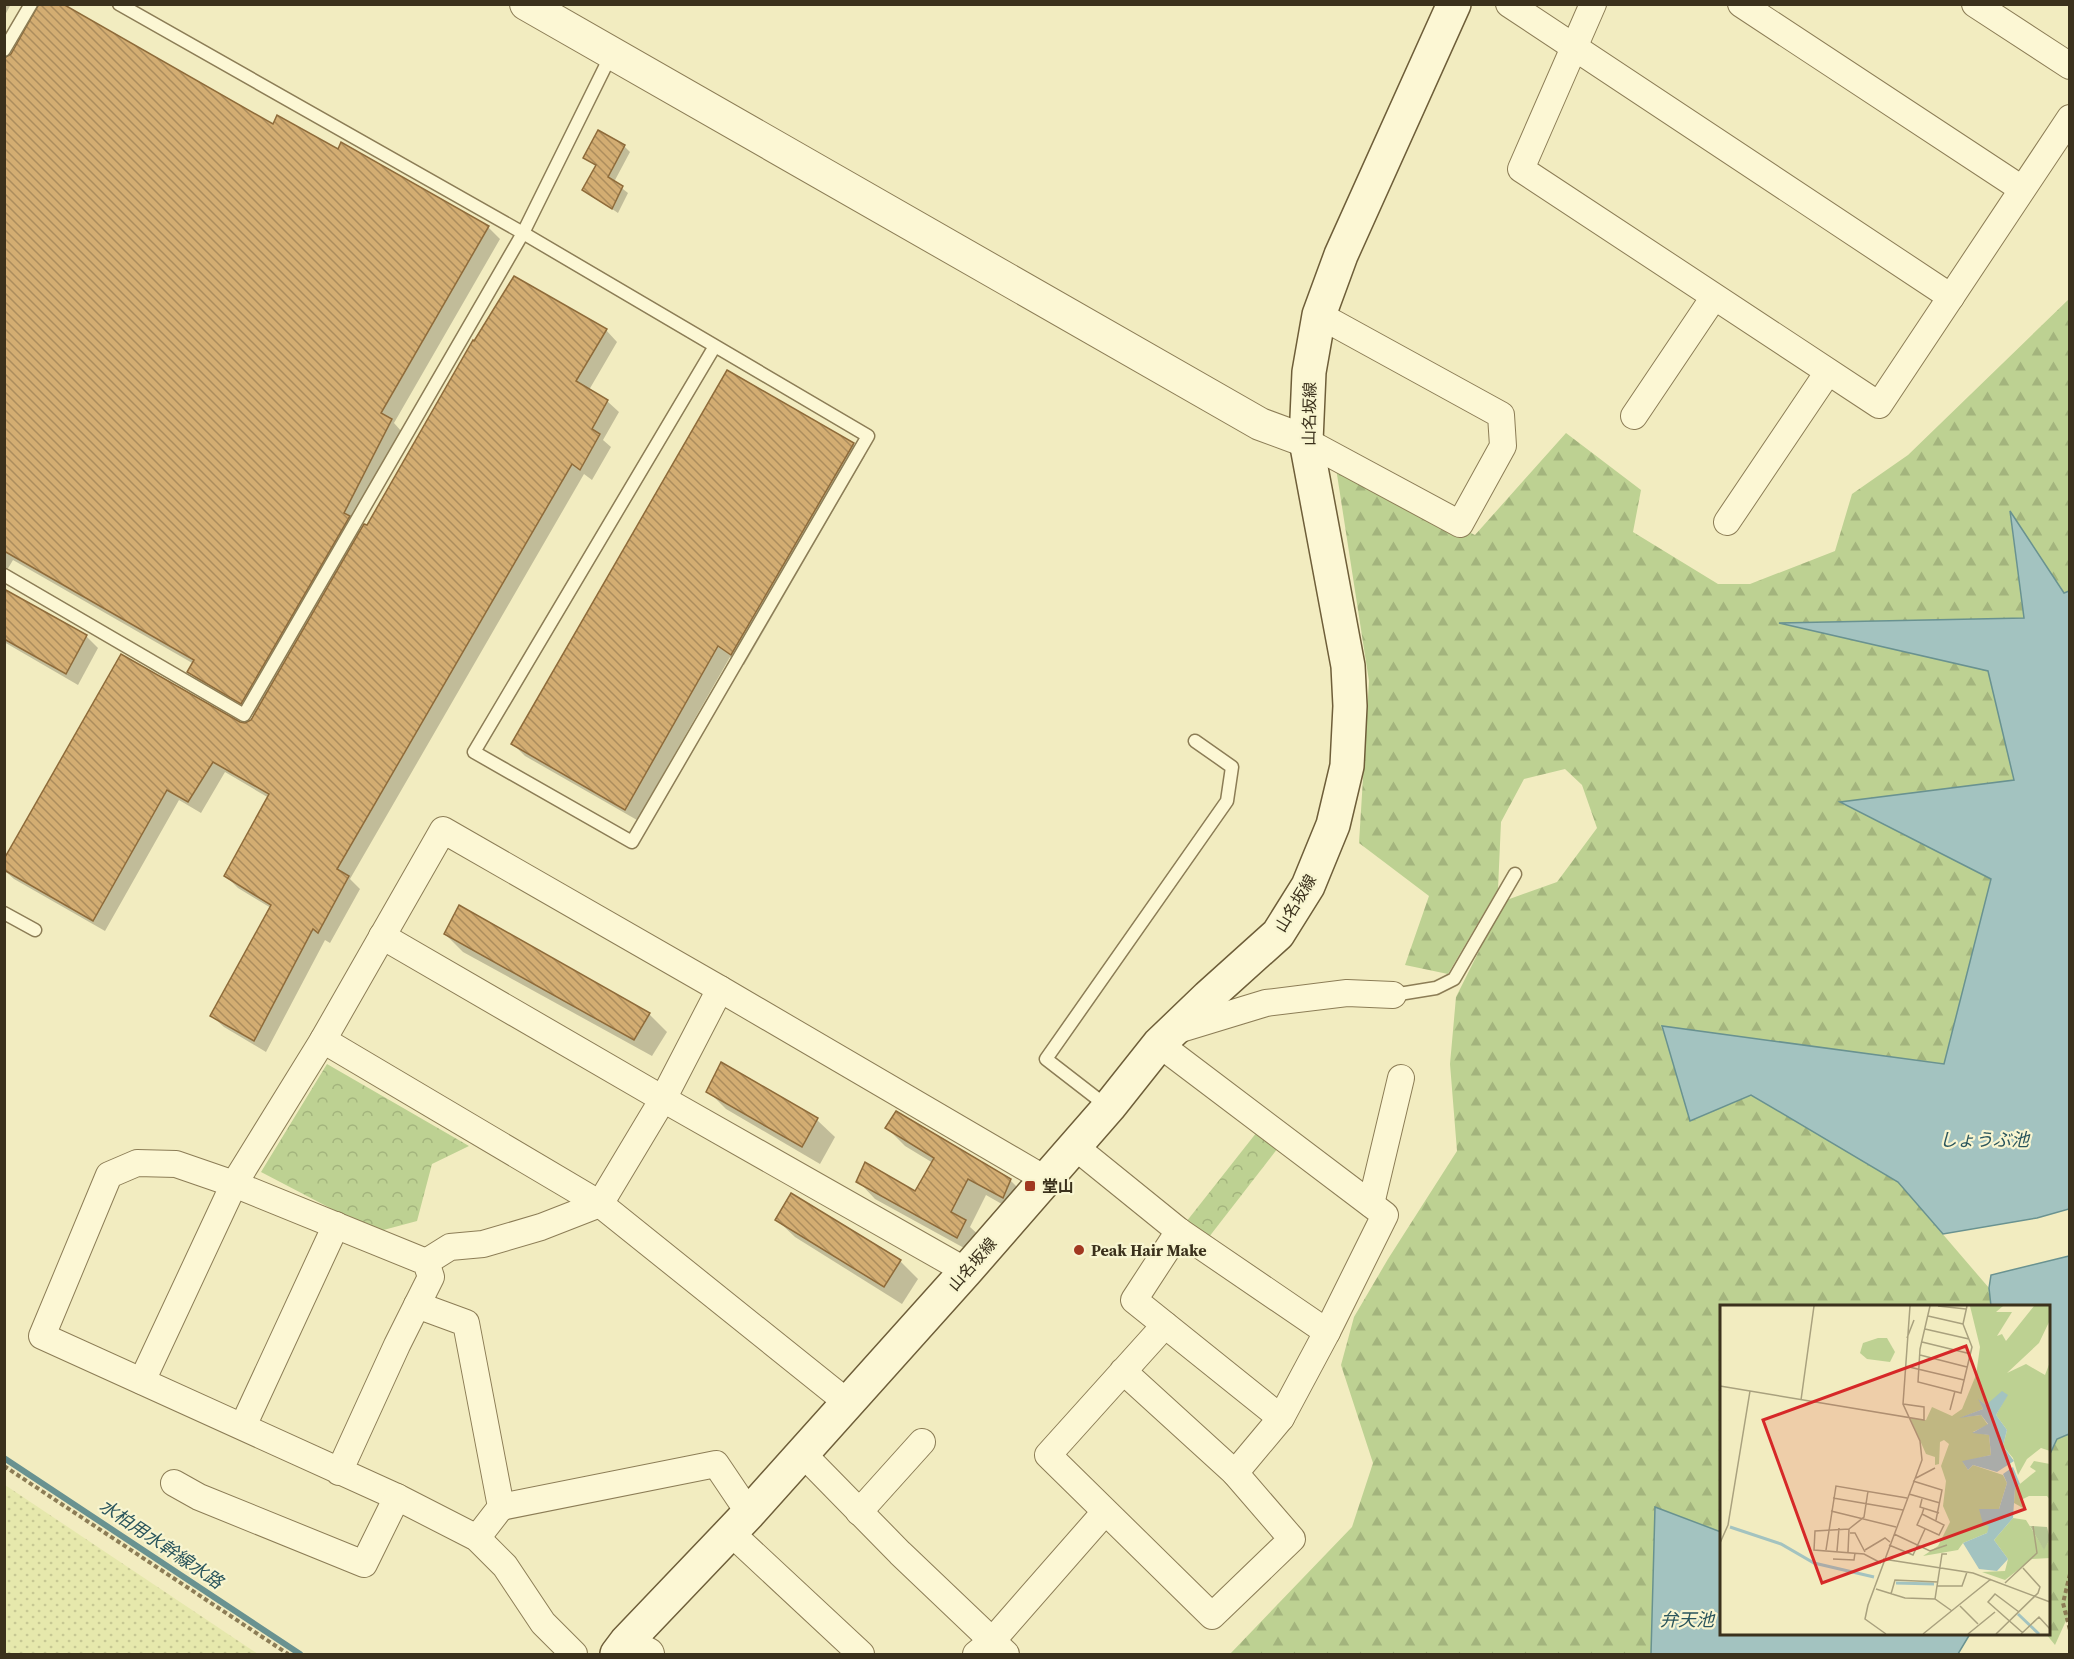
<svg xmlns="http://www.w3.org/2000/svg" width="2074" height="1659" font-family="'Source Serif 4','Noto Sans JP',serif">
  <style>
    .farmland { fill: url(#farmland-dots) }
    .forest { fill: url(#forest-firs) }
    .park { fill: url(#park-crowns) }
    .water { fill: #a3c3c0; stroke: #699290; stroke-width: 1.5 }
    .shadow { fill: #0003 }
    .lines { fill: none; stroke-linecap: round; stroke-linejoin: round }
    .stream { stroke: #699290; stroke-width: 6 }
    .building { fill: url(#building-back-hatch); stroke: #8e6b3a; stroke-width: 1.5 }
    .service-casing { stroke: #8c7d56; stroke-width: 15 }
    .minor-casing { stroke: #8c7d56; stroke-width: 28 }
    .tertiary-casing { stroke: #8c7d56; stroke-width: 34 }
    .secondary-casing { stroke: #6e5e39; stroke-width: 36 }
    .path { stroke: #8c7d56; stroke-width: 4; stroke-dasharray: 4.5 3; stroke-linecap: butt }
    .service { stroke: #fcf7d4; stroke-width: 12 }
    .minor { stroke: #fcf7d4; stroke-width: 26 }
    .tertiary { stroke: #fcf7d4; stroke-width: 32 }
    .secondary { stroke: #fcf7d4; stroke-width: 33 }
    .poi-dot { fill: #a13820; stroke: #f8f5d0; stroke-width: 2 }
    .labels { text-anchor: middle; stroke-width: 4.5; stroke-linejoin: round; paint-order: stroke }
    .street-label { font-size: 16px; fill: #3b311c; stroke: #f8f5d0 }
    .poi-label { font-size: 16px; font-weight: bold; fill: #3b311c; stroke: #f8f5d0; text-anchor: start }
    .water-label { font-size: 18px; font-style: italic; fill: #2a555c; stroke: #f8f5d0 }
    .inset-river { fill: none; stroke: #a3c3c0; stroke-width: 3 }
    .inset-road { fill: none; stroke: #a9a17e; stroke-width: 1.5 }
    .view { fill: #d62828; fill-opacity: 0.15; stroke: #d62828; stroke-width: 3 }
    .inset-edge { fill: none; stroke: #3b311c; stroke-width: 3 }
  </style>
  <defs>
    <pattern id="farmland-dots" width="8" height="8" patternUnits="userSpaceOnUse" patternTransform="scale(1.5)"><rect width="8" height="8" fill="#e6e8ac"/><path d="M2 2h.1M6 6h.1" fill="none" stroke="#c6c793" stroke-width="1.8" stroke-linecap="round"/></pattern>
    <pattern id="forest-firs" width="22" height="20" patternUnits="userSpaceOnUse" patternTransform="scale(1.5)"><rect width="22" height="20" fill="#bdd192"/><path d="M5 1l3.5 6h-7zM16 11l3.5 6h-7z" fill="#a3b47d"/></pattern>
    <pattern id="park-crowns" width="20" height="18" patternUnits="userSpaceOnUse" patternTransform="scale(1.5)"><rect width="20" height="18" fill="#bdd192"/><path d="M2 6a3 3 0 1 1 6 0M12 15a3 3 0 1 1 6 0" fill="none" stroke="#a3b47d"/></pattern>
    <pattern id="building-back-hatch" width="6" height="6" patternUnits="userSpaceOnUse" patternTransform="scale(1.5)"><rect width="6" height="6" fill="#d3ad72"/><path d="M-1 5l2 2M0 0l6 6M5-1l2 2" fill="none" stroke="#ac8d5d"/></pattern>
  </defs>
  <rect width="100%" height="100%" fill="#f2ecc0"/>
  <polygon class="farmland" points="5,1485 258,1654 5,1654"/>
  <g class="forest">
    <polygon points="2069,299 2069,591 2064,594 2010,513 2024,618 1782,623 1988,670 2014,780 1841,802 1991,879 1944,1065 1663,1027 1751,1095 1898,1182 1989,1288 1991,1306 1722,1306 1721,1532 1655,1507 1651,1654 1230,1654 1352,1527 1373,1463 1341,1365 1354,1317 1388,1259 1457,1151 1450,1064 1456,997 1504,901 1557,882 1597,828 1582,785 1565,769 1524,779 1501,822 1498,889 1448,974 1405,965 1429,896 1359,843 1369,681 1336,468 1475,535 1566,433 1641,490 1633,532 1718,584 1750,584 1835,551 1852,494 1908,455"/>
    <polygon points="2069,1434 2069,1614 2055,1645 2046,1634 2048,1634 2049,1456 2057,1439"/>
  </g>
  <g class="park">
    <polygon points="327,1064 469,1146 432,1164 417,1221 376,1232 261,1172"/>
    <polygon points="1264,1123 1285,1139 1202,1246 1179,1231"/>
  </g>
  <g class="water">
    <polygon points="2010,511 2064,593 2069,591 2069,1209 2037,1218 1943,1234 1898,1182 1751,1095 1690,1121 1662,1026 1944,1064 1991,879 1840,802 2014,780 1988,671 1779,623 2024,618"/>
    <polygon points="2069,1256 2069,1434 2057,1439 2049,1456 2048,1306 1991,1306 1989,1288 1991,1275"/>
    <polygon points="1655,1507 1721,1532 1722,1634 1970,1634 1958,1654 1651,1654"/>
  </g>
  <g class="shadow">
    <polygon points="4,4 11,4 4,17"/>
    <polygon points="4,59 274,126 338,151 488,227 500,239 394,423 402,432 356,525 362,531 606,330 617,342 589,390 607,401 619,412 603,440 611,447 592,480 584,474 350,879 360,889 330,943 325,940 266,1052 224,1027 212,1016 271,908 238,888 226,876 269,798 225,772 201,813 179,800 105,931 14,879 4,870 239,724 249,723 254,715 201,684 189,672 194,664 13,560 4,575"/>
    <polygon points="599,132 624,146 630,152 614,182 628,193 618,213 584,190 597,167 585,158"/>
    <polygon points="728,372 853,444 865,456 744,665 730,657 637,820 525,756 513,744"/>
    <polygon points="4,591 86,636 98,648 78,685 4,642"/>
    <polygon points="445,934 649,1014 667,1032 652,1056 463,952"/>
    <polygon points="708,1091 817,1120 835,1137 820,1164 726,1109"/>
    <polygon points="887,1128 1010,1180 1028,1198 1021,1215 986,1195 970,1227 983,1239 975,1254 875,1199 858,1181 916,1193 933,1163 905,1146"/>
    <polygon points="777,1220 900,1261 918,1279 902,1304 795,1237"/>
  </g>
  <g class="lines">
    <polyline class="stream" points="4,1458 300,1654"/>
  </g>
  <g class="building">
    <polygon points="39,4 63,4 273,124 277,115 338,149 341,142 489,226 381,413 392,419 344,513 350,516 241,704 187,672 194,660 4,551 4,58 11,54"/>
    <polygon points="598,130 625,145 608,177 623,186 612,209 582,190 596,165 583,158"/>
    <polygon points="514,276 607,329 576,381 608,400 592,429 600,434 580,470 572,464 337,869 349,876 318,933 313,929 254,1041 210,1016 271,905 224,876 269,794 213,762 188,802 167,790 93,921 4,870 4,859 121,654 240,722 245,723 251,720 364,524 367,525 473,340 474,341"/>
    <polygon points="727,370 854,443 731,655 718,646 625,810 511,744"/>
    <polygon points="4,589 87,635 66,674 4,639"/>
    <polygon points="459,905 650,1013 634,1040 444,934"/>
    <polygon points="721,1062 818,1118 802,1147 706,1092"/>
    <polygon points="896,1111 1011,1179 1003,1198 968,1179 951,1212 966,1220 957,1238 856,1182 865,1162 915,1191 934,1158 885,1128"/>
    <polygon points="791,1193 901,1260 884,1287 775,1220"/>
  </g>
  <g class="lines">
    <defs>
      <g id="service">
        <polyline points="119,4 523,233 868,436 632,842 474,752 715,346"/>
        <polyline points="4,50 31,4"/>
        <polyline points="4,575 244,715 523,233 611,55"/>
        <polyline points="4,913 35,930"/>
        <polyline points="1393,995 1436,988 1454,979 1515,874"/>
        <polyline points="1108,1107 1046,1059 1227,801 1232,767 1195,741"/>
      </g>
      <g id="minor">
        <polyline points="1509,4 1951,297"/>
        <polyline points="1593,4 1521,169 1879,405 2070,118"/>
        <polyline points="1741,4 2022,189"/>
        <polyline points="1975,4 2070,66"/>
        <polyline points="1634,416 1714,297"/>
        <polyline points="1306,441 1460,524 1503,446 1501,415 1319,315"/>
        <polyline points="1727,522 1828,372"/>
        <polyline points="382,936 663,1099 966,1271"/>
        <polyline points="1174,1031 1266,1003 1347,993 1393,995"/>
        <polyline points="323,1040 600,1204 848,1403"/>
        <polyline points="1159,1044 1385,1215 1327,1332 1281,1418 1235,1473"/>
        <polyline points="1074,1146 1179,1231 1327,1332"/>
        <polyline points="1371,1204 1401,1078"/>
        <polyline points="1179,1231 1134,1300 1281,1418"/>
        <polyline points="426,1262 450,1247 483,1244 541,1227 600,1204 663,1099 720,989"/>
        <polyline points="417,1305 466,1323 501,1507 477,1538"/>
        <polyline points="1123,1371 1235,1473 1292,1539 1212,1616 1048,1455 1165,1325"/>
        <polyline points="142,1381 234,1184 323,1040 443,830 720,989 1045,1179"/>
        <polyline points="243,1426 336,1225"/>
        <polyline points="803,1454 900,1553 1006,1654"/>
        <polyline points="339,1472 397,1345 431,1277 426,1262 234,1184 176,1164 137,1163 109,1175 42,1336 397,1497 477,1538 505,1566 543,1623 574,1654"/>
        <polyline points="174,1483 199,1497 364,1564 397,1497"/>
        <polyline points="501,1507 716,1464 749,1513"/>
        <polyline points="859,1512 922,1442"/>
        <polyline points="730,1532 861,1654"/>
        <polyline points="976,1654 992,1641 1105,1512"/>
      </g>
      <g id="tertiary">
        <polyline points="526,4 1260,424 1306,441"/>
        <polyline points="626,1642 648,1654"/>
      </g>
      <polyline id="secondary" points="617,1654 626,1642 749,1513 966,1271 1109,1107 1159,1044 1208,997 1278,934 1308,886 1333,825 1347,766 1350,706 1348,666 1306,441 1309,372 1319,315 1341,255 1454,4"/>
    </defs>
    <use href="#service" class="service-casing"/>
    <use href="#minor" class="minor-casing"/>
    <use href="#tertiary" class="tertiary-casing"/>
    <use href="#secondary" class="secondary-casing"/>
    <g class="path">
      <polyline points="4,1466 288,1654"/>
      <polyline points="2070,1574 2063,1603 2070,1630"/>
    </g>
    <use href="#service" class="service"/>
    <use href="#minor" class="minor"/>
    <use href="#tertiary" class="tertiary"/>
    <use href="#secondary" class="secondary"/>
  </g>
  <g class="poi-dot">
    <rect x="1024" y="1180" width="12" height="12" rx="3"/>
    <circle cx="1079" cy="1250" r="6"/>
  </g>
  <g class="labels">
    <g class="street-label">
      <text transform="translate(1309 414) rotate(-89)" y="6">山名坂線</text>
      <text transform="translate(1295 903) rotate(-59)" y="6">山名坂線</text>
      <text transform="translate(972 1264) rotate(-49)" y="6">山名坂線</text>
    </g>
    <g class="poi-label">
      <text x="1042" y="1192">堂山</text>
      <text x="1091" y="1256">Peak Hair Make</text>
    </g>
    <g class="water-label">
      <text x="1984" y="1146">しょうぶ池</text>
      <text transform="translate(161 1544) rotate(34)" y="6">水柏用水幹線水路</text>
      <text x="1687" y="1626">弁天池</text>
    </g>
  </g>
  <g transform="translate(1720 1305)">
    <rect width="330" height="330" fill="#f2ecc0"/>
    <path d="M158 33H167L175 47 170 57 147 54 140 48 143 38Z" fill="#bdd192"/>
    <path d="M250 1H283L276 7H292L277 31 282 29 286 36 314 1H329V17L319 38 287 68 306 59 325 70 330 57V146L321 143 307 154 298 170 293 153 283 141 287 125 276 110 287 90 266 100 259 95 263 104 243 112 261 110 268 120 253 127 269 130 271 150 243 157 248 165 253 160 283 170 287 178 279 204 267 228 243 238 238 245 203 251 218 241 230 217 223 201 226 176 221 161 229 139 224 135 220 137 219 159 215 160V152L206 149 190 113 206 115 212 102 232 111 242 104 256 70 260 42ZM314 156 330 159V195L327 191H309L303 194V203L294 198 295 183 316 166 310 162ZM293 213 306 215 324 244 330 234V253L312 254 285 275 262 267 285 266 288 254 274 235Z" fill="#bdd192"/>
    <path d="M310 221 327 222 330 234 324 245Z" fill="#b5c593"/>
    <path d="M282 86 288 90 276 110 287 125 283 141 294 156 277 167 253 160 248 165 242 156 271 150 269 130 252 128 268 119 261 110 239 113 263 104 258 94 266 100ZM293 162 300 179 295 183 293 213 274 235 288 254 277 266 259 264 243 238 267 228 269 221 263 219 259 204H279L287 178 283 169Z" fill="#a3c3c0"/>
    <path class="inset-river" d="M10 222 61 239 94 258 154 272M176 278 214 279M298 309 319 329"/>
    <path class="inset-road" d="M210 1 200 44 198 77 241 88 252 42 243 19 247 1M218 1 246 4M208 11 243 19M205 24 249 34M187 33 194 15M202 37 251 49M200 50 247 62M185 61 244 75M0 81 204 115V102L183 99M81 95 94 1M230 105 235 86M196 173 215 163M193 176 222 185 216 215M189 189 220 198M113 193 183 205M202 194 200 202 219 208M111 206 176 222M202 209 224 220 219 230 197 220 202 209 204 203M129 224 144 212 148 186M130 228H135L145 247M174 229 210 246 227 240M0 238 8 220 30 86M169 240 193 250 205 224M106 245 116 181 187 193M145 245 165 233 170 237M117 246 119 223M128 247 129 224 95 226 94 245 144 249 161 258M113 254 134 255 135 248M163 254 253 268 330 297M285 278 317 248 313 221M217 281H242L247 267M156 284 185 293 215 294 232 306M171 289 175 275 218 277M215 294 222 249H227M240 301 258 319M299 307 275 289 268 297 303 328M166 329 145 314 148 300 202 155 200 136 183 99 190 1M203 329 271 274M248 329 275 307M276 329 318 288 320 282 303 263M301 329 319 312 330 324"/>
    <path class="view" d="M246 41 305 204 102 278 43 115Z"/>
    <rect width="330" height="330" class="inset-edge"/>
  </g>
  <rect width="2074" height="1659" fill="none" stroke="#3b311c" stroke-width="12"/>
</svg>
